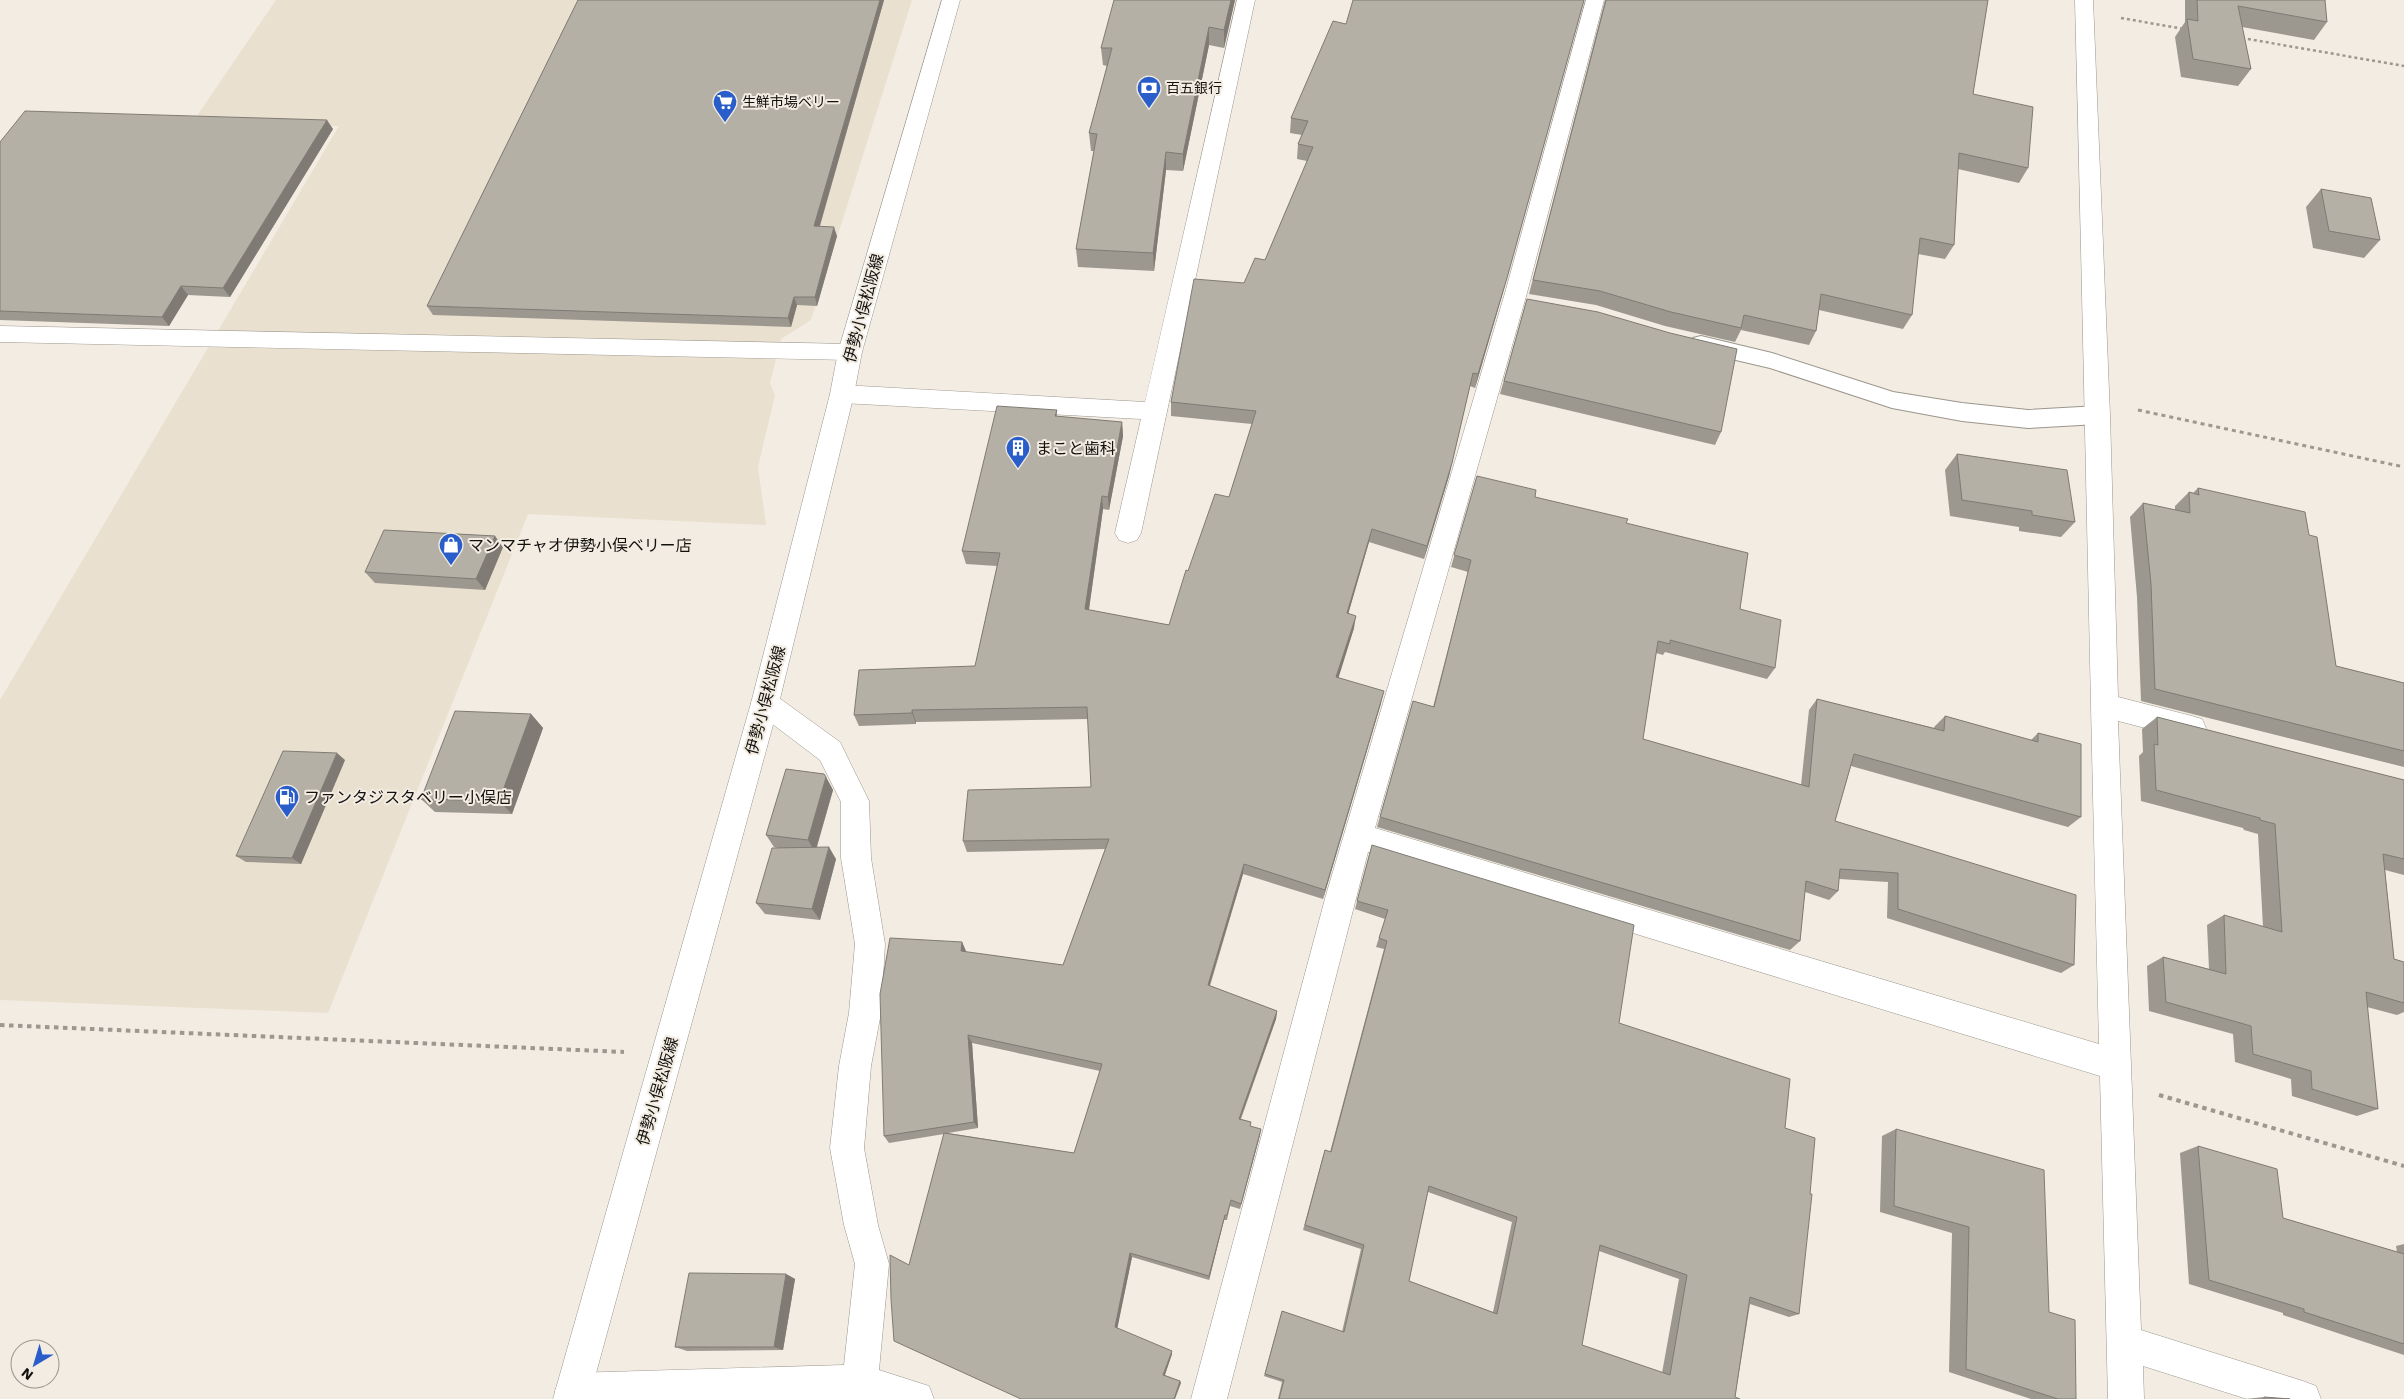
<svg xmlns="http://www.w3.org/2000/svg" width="2404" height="1399" font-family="'Work Sans','Noto Sans JP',sans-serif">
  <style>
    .built { fill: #eae0cf }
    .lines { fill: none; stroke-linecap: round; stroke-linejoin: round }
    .lane-casing { stroke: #9b968d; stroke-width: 2 }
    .street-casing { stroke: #9b968d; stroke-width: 1 }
    .secondary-casing { stroke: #9b968d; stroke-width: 1 }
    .path-far2 { stroke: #9c9890; stroke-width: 2.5; stroke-dasharray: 3 3; stroke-linecap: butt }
    .path-far1 { stroke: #9c9890; stroke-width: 3; stroke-dasharray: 4 4; stroke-linecap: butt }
    .path { stroke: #9c9890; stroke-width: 4; stroke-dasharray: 4.5 4.5; stroke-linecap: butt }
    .lane { fill: #fff; fill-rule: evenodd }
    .street { fill: #fff; fill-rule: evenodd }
    .secondary { fill: #fff; fill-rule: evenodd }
    .wall { fill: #9c978f; fill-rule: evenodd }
    .shaded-wall { fill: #7f7b74 }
    .building { fill: #b5b0a6; stroke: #7f7b74; fill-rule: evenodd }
    .labels { text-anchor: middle; stroke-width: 4; stroke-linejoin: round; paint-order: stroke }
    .far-poi-label { font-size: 14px; fill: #13110e; stroke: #f2ece2; text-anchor: start }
    .street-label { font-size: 16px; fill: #13110e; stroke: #f2ece2 }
    .poi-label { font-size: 16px; fill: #13110e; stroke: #f2ece2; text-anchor: start }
  </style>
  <rect width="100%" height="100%" fill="#f2ece2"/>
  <polygon class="built" points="276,0 912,0 811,320 781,339 770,383 775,395 758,467 766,525 528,514 328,1013 0,1000 0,700 339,126 192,123"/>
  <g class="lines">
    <defs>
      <polygon id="lane" points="1701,336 1772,353 1893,392 1962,403 2028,410 2098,406 2106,409 2109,415 2106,421 2098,424 2028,428 1962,421 1892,408 1770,368 1693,350 1690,344 1693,338"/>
      <g id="street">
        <polygon points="1237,0 1255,0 1141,533 1137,540 1128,543 1119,540 1115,533 1141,419 842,403 834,400 830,394 834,388 842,385 1145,402"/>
        <path d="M1586 0H1604L1527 293 1375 828 2099 1044C2090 696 2084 348 2075 0H2093L2110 415 2118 697 2192 716 2202 719 2206 728 2202 737 2192 740 2118 721 2141 1330 2303 1381 2316 1386 2321 1399H2247L2143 1366 2144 1399H2108L2100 1076 1368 852 1227 1399H1191L1326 895 1505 293Z"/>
        <polygon points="0,326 850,344 858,346 862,352 858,358 850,360 0,342"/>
        <polygon points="765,691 775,695 840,742 869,801 871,858 885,944 881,1013 871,1066 864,1148 878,1225 889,1264 879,1370 929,1386 934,1399 558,1399 555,1391 560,1378 573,1373 844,1365 855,1264 844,1225 830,1148 839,1066 849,1013 855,944 841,858 841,802 820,760 755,711 751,703 755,695"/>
      </g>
      <polygon id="secondary" points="942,0 960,0 862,352 854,394 779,703 589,1399 553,1399 751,703 830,394 838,352"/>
    </defs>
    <use href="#lane" class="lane-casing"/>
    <use href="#street" class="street-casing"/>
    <use href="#secondary" class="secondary-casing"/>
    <g class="path-far2">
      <polyline points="2121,18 2184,29"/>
      <polyline points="2242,38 2404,66"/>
    </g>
    <polyline class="path-far1" points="2138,410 2404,467"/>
    <g class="path">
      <polyline points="0,1025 624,1052"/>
      <polyline points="2159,1095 2404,1166"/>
    </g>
    <use href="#lane" class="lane"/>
    <use href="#street" class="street"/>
    <use href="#secondary" class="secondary"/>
  </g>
  <g class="wall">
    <polygon points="578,0 884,0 820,226 837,236 817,306 797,305 791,327 433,315 427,306"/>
    <polygon points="1235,0 1224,48 1209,45 1183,171 1166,170 1154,271 1078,267 1076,249 1094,151 1091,151 1089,133 1107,66 1103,65 1101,48"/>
    <path d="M1584 0 1503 292 1475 388 1470 386 1449 476 1424 559 1369 542 1348 614 1354 628 1338 678 1381 703 1323 899 1243 874 1210 986 1277 1011 1276 1019 1241 1119 1251 1122 1250 1126 1260 1135 1240 1209 1230 1206 1227 1220H1224L1209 1280 1132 1257 1117 1328 1172 1354 1165 1375 1180 1381 1181 1383 909 1265 944 1134 889 1143 884 1136 962 942 966 952 1063 965 1105 849 967 852 963 841 1091 787 1088 719 916 722V724L859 726 854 715 975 666 997 566 966 564 962 551 1057 410V417L1122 422 1123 436 1109 510 1103 509 1089 610 1169 625 1188 571 1229 497 1252 424 1171 416V402L1244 283 1265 260 1307 161 1297 159 1298 144 1302 135 1290 133 1291 118 1346 24ZM972 1043 1100 1071 1074 1153 948 1133 978 1128Z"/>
    <polygon points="1605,0 1988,0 1973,94 2028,168 2019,183 1958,169 1954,245 1945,259 1918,254 1912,315 1903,329 1819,310 1816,331 1809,345 1741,330 1735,342 1665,326 1596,305 1529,294"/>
    <polygon points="2185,0 2325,0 2327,22 2314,40 2242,27 2251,69 2238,86 2181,77 2175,37 2185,22"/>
    <polygon points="333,129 230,297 188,295 169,326 0,320 0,142"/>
    <polygon points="2321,189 2380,240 2364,258 2313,248 2306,207"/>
    <polygon points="1527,299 1721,432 1715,445 1500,394"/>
    <polygon points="1957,454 2075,522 2061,537 2019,531 2019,527 1950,516 1945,470"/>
    <polygon points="1477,476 1535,497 1626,523 1740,609 1775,668 1767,679 1665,652 1663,655 1656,653 1643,739 1801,785 1809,710 1817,699 1934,728 1934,727 1945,716 2031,740 2038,733 2081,817 2068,827 1851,766 1835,821 2074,965 2061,973 1887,918 1888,882 1839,879 1838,891 1829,900 1805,892 1800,941 1790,950 1377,827 1413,701 1433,707 1468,572 1451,567"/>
    <polygon points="2198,488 2309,535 2336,666 2404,683 2404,767 2141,701 2137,597 2130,517 2143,503 2175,510 2175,506 2189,492 2193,493"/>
    <polygon points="503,547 485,590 375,583 365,572"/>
    <polygon points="531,714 543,728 512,814 435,812 421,799"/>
    <polygon points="2157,717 2404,780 2404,875 2385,870 2394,959 2404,962 2404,1012 2397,1015 2367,1007 2378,1109 2357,1116 2292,1096 2291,1079 2235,1062 2233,1034 2149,1011 2147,966 2163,957 2209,969 2207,925 2224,915 2263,927 2258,834 2244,830 2243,828 2141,801 2139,756 2143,752 2142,729"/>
    <polygon points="345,760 301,864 246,862 236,856"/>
    <polygon points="824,774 833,790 817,847 836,859 820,920 765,914 756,903 778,848 774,847 766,835"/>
    <path d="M1372 845 1619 1023 1785 1128 1810 1194 1799 1314 1789 1317 1750 1304 1735 1397 1740 1399H1278L1282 1382 1264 1376 1282 1311 1342 1332 1361 1249 1303 1230 1323 1156 1325 1150 1330 1152 1384 949 1376 947 1385 919 1355 909ZM1428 1192 1512 1222 1493 1312 1409 1281ZM1599 1251 1679 1279 1662 1373 1582 1345Z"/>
    <polygon points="1896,1129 2049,1312 2076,1399 2031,1399 1949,1372 1952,1233 1880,1212 1882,1136"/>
    <polygon points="2198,1146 2283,1218 2397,1252 2396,1246 2404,1244 2404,1355 2283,1315 2283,1313 2189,1284 2180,1153"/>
    <polygon points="786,1274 795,1279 783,1350 687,1351 675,1347"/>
    <polygon points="2264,1397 2290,1399 2245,1399"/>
  </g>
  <g class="shaded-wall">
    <polygon points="880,0 884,0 817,235 814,226"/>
    <polygon points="1231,0 1235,0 1224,48 1224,30"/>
    <polygon points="1584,0 1503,292 1475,388 1478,374"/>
    <polygon points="1209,27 1209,45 1183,171 1183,154"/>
    <polygon points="327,120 333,129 230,297 223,288"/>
    <polygon points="1166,152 1166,170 1154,271 1153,253"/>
    <polygon points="834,227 837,236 817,306 815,297"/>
    <polygon points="181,286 188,295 169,326 162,317"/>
    <polygon points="794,297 797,305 791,327 788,318"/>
    <polygon points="1122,422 1123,436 1109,510 1108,497"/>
    <polygon points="1452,463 1449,476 1424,559 1427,546"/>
    <polygon points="1102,496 1103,509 1087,622 1085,609"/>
    <polygon points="1372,529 1369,542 1345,625 1347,613"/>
    <polygon points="495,536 503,547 485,590 476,579"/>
    <polygon points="1356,616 1354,628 1335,689 1336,677"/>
    <polygon points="1384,691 1381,703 1323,899 1325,890"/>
    <polygon points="912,710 916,722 916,724 912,713"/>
    <polygon points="531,714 543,728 512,814 499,801"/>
    <polygon points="337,753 345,760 301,864 292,858"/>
    <polygon points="826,777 833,790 815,852 808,840"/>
    <polygon points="829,847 836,859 820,920 812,909"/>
    <polygon points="1244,864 1243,874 1207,993 1208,985"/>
    <polygon points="962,942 966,951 965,960 961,951"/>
    <polygon points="1277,1011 1276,1019 1238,1125 1239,1119"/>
    <polygon points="968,1035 972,1043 978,1128 974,1122"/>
    <polygon points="1261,1129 1260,1135 1240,1209 1241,1204"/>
    <polygon points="1225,1215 1224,1220 1209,1280 1209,1276"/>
    <polygon points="1130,1253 1132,1257 1117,1330 1115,1327"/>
    <polygon points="786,1274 795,1279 783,1350 774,1347"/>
    <polygon points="1172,1351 1172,1354 1164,1377 1163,1375"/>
    <polygon points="1180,1381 1181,1383 1175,1399 1174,1399"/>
  </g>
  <g class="building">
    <polygon points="578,0 880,0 814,226 834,227 815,297 794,297 788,318 427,306"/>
    <polygon points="1114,0 1231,0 1224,30 1209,27 1183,154 1166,152 1153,253 1076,249 1097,134 1089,133 1112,48 1101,48"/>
    <polygon points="1353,0 1584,0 1507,278 1478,374 1473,373 1452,463 1427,546 1372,529 1347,613 1356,616 1336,677 1384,691 1325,890 1244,864 1208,985 1277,1011 1239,1119 1251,1122 1250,1126 1261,1129 1241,1204 1231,1200 1227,1215 1225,1215 1209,1276 1130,1253 1115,1327 1172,1351 1163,1375 1180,1381 1174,1399 1021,1399 894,1341 891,1299 890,1255 909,1265 944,1133 1074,1153 1102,1064 968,1035 974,1122 884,1136 880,994 890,938 962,942 961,951 1063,965 1109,839 963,841 968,790 1091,787 1087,707 912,710 912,713 854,715 859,670 975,666 1000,553 962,551 997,406 1057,410 1055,416 1122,422 1108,497 1102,496 1085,609 1169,625 1186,570 1188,571 1215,494 1229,497 1256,411 1171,402 1194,279 1244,283 1255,258 1265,260 1313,147 1298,144 1308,121 1291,118 1333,21 1346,24"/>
    <polygon points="1606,0 1988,0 1973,94 2033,107 2028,168 1959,153 1954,245 1920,238 1912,315 1821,294 1816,331 1744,315 1741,328 1671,312 1600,291 1533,280"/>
    <polygon points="2197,0 2325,0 2327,22 2238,6 2251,69 2193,59 2187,19 2198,21"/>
    <polygon points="25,111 327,120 223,288 181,286 162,317 0,311 0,142"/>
    <polygon points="2321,189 2371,198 2380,240 2329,231"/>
    <polygon points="1527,299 1598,312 1670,333 1737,349 1721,432 1504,381"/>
    <polygon points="1957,454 2067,470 2075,522 2032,515 2032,511 1962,500"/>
    <polygon points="1477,476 1536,490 1535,497 1628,519 1626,523 1748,553 1740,609 1781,620 1775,668 1670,640 1670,644 1658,641 1643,739 1809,787 1817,699 1944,731 1945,716 2038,742 2038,733 2081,744 2081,817 1854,754 1835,821 2076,895 2074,965 1898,909 1898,873 1840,869 1838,891 1806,881 1800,941 1380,817 1413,701 1434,707 1471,560 1454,555"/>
    <polygon points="2198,488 2305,512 2309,535 2317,537 2336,666 2404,683 2404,751 2155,689 2151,584 2143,503 2190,513 2189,492 2199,495"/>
    <polygon points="384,530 495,536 476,579 365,572"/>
    <polygon points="455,711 531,714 499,801 421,799"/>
    <polygon points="2157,717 2404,780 2404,859 2383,854 2394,959 2404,962 2404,1003 2366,992 2378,1109 2312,1089 2311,1071 2253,1054 2251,1026 2166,1002 2163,957 2226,974 2224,915 2282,932 2275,824 2260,820 2260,818 2156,790 2154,744 2158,745"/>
    <polygon points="283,751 337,753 292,858 236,856"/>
    <polygon points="786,769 824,774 826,777 808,840 766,835"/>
    <path d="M1372 845 1634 925 1619 1023 1790 1079 1785 1128 1815 1138 1810 1194H1812L1799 1314 1750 1297 1735 1397 1740 1399H1279L1284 1380 1265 1374 1282 1311 1344 1332 1364 1245 1305 1225 1325 1150 1331 1152 1387 941 1379 938 1388 910 1357 901ZM1429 1186 1517 1217 1497 1314 1409 1281ZM1600 1245 1687 1275 1670 1375 1582 1345Z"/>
    <polygon points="829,847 812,909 756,903 772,848"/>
    <polygon points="1896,1129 2044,1170 2049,1312 2075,1320 2076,1399 2058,1399 1966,1369 1969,1227 1894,1206"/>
    <polygon points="2198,1146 2277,1169 2283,1218 2404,1254 2404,1344 2304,1312 2304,1309 2209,1280"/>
    <polygon points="689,1273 786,1274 774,1347 675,1347"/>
    <polygon points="2264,1397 2290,1399 2264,1399"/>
  </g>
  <defs>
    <symbol id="bank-pin" viewBox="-11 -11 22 30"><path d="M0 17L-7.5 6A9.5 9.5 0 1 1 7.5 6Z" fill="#295dca" stroke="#f2ece2"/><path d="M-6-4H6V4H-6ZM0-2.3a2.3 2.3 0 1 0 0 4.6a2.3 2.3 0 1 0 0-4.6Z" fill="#fff"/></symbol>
    <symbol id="supermarket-pin" viewBox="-11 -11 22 30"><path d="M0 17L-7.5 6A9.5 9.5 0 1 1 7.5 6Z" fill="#295dca" stroke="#f2ece2"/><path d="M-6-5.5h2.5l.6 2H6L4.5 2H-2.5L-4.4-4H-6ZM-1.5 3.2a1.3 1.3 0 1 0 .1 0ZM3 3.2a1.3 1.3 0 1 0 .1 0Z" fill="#fff"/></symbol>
    <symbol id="building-pin" viewBox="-11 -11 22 30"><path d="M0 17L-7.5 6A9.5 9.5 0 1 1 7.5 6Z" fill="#295dca" stroke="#f2ece2"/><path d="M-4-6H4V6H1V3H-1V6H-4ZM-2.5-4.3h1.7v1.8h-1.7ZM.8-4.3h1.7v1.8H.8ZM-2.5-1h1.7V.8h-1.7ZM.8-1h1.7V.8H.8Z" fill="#fff"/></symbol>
    <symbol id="shop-pin" viewBox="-11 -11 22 30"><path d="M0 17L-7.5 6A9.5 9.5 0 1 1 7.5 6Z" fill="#295dca" stroke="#f2ece2"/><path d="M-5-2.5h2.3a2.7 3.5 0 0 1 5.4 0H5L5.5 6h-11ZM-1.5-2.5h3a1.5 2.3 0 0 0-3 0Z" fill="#fff"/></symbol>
    <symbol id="fuel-pin" viewBox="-11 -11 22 30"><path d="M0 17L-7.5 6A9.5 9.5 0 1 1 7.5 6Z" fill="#295dca" stroke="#f2ece2"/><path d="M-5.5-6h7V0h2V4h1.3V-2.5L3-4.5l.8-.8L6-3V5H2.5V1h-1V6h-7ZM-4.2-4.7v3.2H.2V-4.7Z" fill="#fff"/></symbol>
  </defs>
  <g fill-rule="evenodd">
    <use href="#bank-pin" x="1135" y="74" width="28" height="38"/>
    <use href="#supermarket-pin" x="711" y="88" width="28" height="38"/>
    <use href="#building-pin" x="1004" y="434" width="28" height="38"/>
    <use href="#shop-pin" x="437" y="531" width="28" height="38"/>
    <use href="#fuel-pin" x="273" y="783" width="28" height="38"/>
  </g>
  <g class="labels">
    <g class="far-poi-label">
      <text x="1166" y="93">百五銀行</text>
      <text x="742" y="107">生鮮市場ベリー</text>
    </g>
    <g class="street-label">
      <text transform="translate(863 308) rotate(-75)" y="6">伊勢小俣松阪線</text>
      <text transform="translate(765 700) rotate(-75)" y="6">伊勢小俣松阪線</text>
      <text transform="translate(657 1091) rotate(-74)" y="6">伊勢小俣松阪線</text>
    </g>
    <g class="poi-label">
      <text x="1036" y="454">まこと歯科</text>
      <text x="468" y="551">マンマチャオ伊勢小俣ベリー店</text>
      <text x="304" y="803">ファンタジスタベリー小俣店</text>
    </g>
  </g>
  <g transform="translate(35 1364) rotate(218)"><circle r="24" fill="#f2ece2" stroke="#99948d"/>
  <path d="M0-4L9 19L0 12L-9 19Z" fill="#295dca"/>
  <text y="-8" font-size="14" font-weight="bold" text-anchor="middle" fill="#13110e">N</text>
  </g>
</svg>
